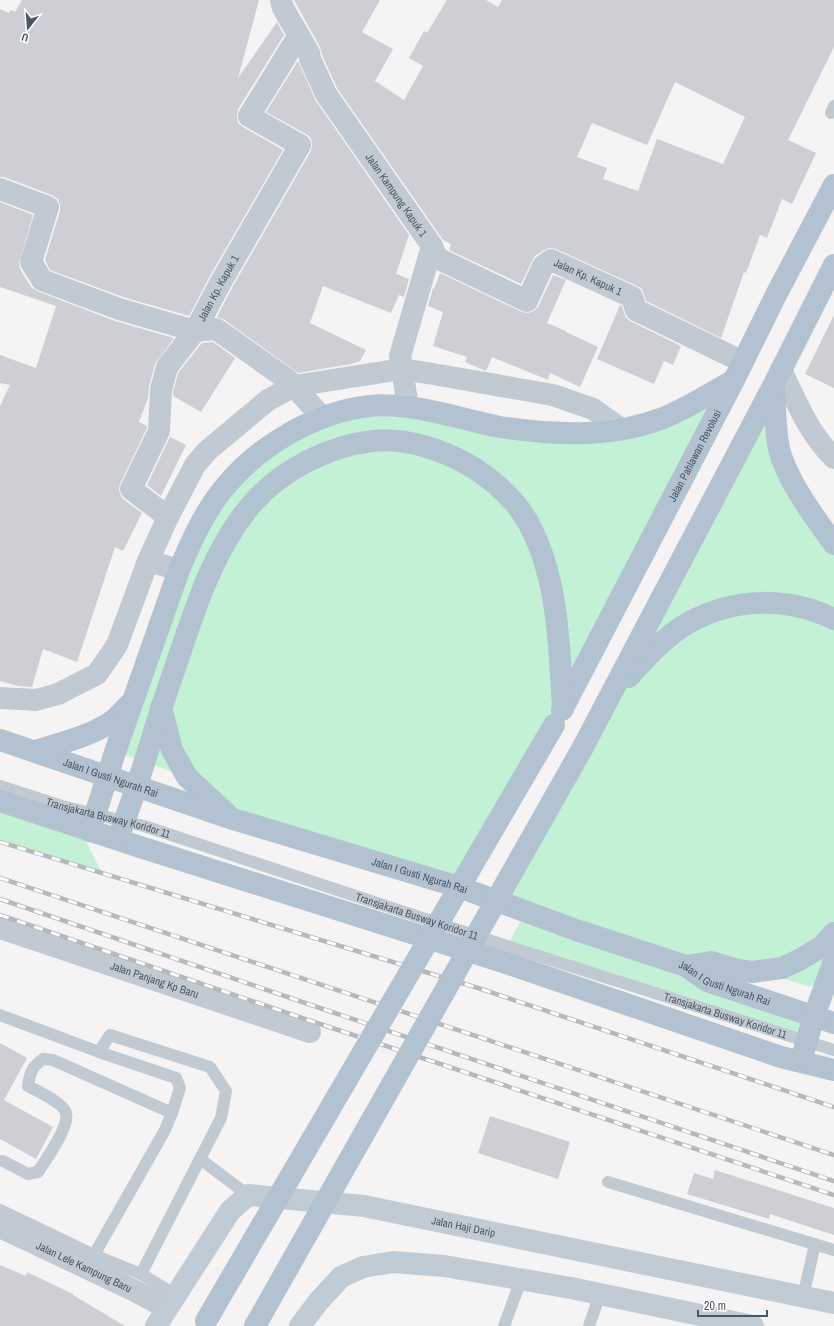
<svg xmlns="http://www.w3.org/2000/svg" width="834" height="1326" font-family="'Archivo Narrow',sans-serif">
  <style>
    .green { fill: #c3f1d5 }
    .building { fill: #cdcfd5; fill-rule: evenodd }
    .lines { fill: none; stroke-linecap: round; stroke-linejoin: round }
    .lane { stroke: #c1cad2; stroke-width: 12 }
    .street { stroke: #c1cad2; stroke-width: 22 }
    .secondary { stroke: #c1cbd6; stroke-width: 22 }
    .primary { stroke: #b3c2d1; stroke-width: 22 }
    .rail-casing { stroke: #b5b8bd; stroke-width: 4.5 }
    .rail { stroke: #fff; stroke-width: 3; stroke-dasharray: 9; stroke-linecap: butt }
    .primary-bridge { stroke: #b3c2d1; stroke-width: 22 }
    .labels { text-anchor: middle; stroke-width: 3.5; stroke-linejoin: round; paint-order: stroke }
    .street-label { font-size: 11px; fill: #4a5661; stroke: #fff }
  </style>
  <rect width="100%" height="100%" fill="#f5f3f3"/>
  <g class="green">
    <polygon points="734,380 459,887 233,819 179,774 115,752 179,570 233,477 352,409 605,431"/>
    <polygon points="774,384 776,427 834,544 834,991 812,985 810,987 775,976 686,966 814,1016 807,1041 507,946 526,911 496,900"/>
    <polygon points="0,801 78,826 102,873 0,843"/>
  </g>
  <g class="building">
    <polygon points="22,0 259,0 238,78 277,22 284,35 238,109 237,116 238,123 243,127 283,150 211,274 189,316 123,297 50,270 45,260 60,211 60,205 58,199 52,195 4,177 0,177 0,9 9,13 11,10 15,12"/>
    <path d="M294 0H380L362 32 393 49 375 81 404 100 423 66 409 58 424 31 427 33 447 0H486L498 7 502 0H834V47L788 140 816 153 792 204 782 199 767 238 760 235 746 273 744 272 721 338 646 301 642 289 637 286 556 249 549 248 544 250 535 256 532 261 521 284 449 250 451 244 443 240 337 88 322 55 320 47ZM675 82 745 117 723 164 657 139 638 191 603 179 607 168 577 157 592 123 647 145Z"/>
    <polygon points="298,61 316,101 409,235 396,274 409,279 404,297 399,295 391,313 323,286 310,323 366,350 360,361 351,364 298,373 223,319 217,317 233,286 311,151 312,145 311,138 306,134 266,112"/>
    <polygon points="0,202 33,215 19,263 20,269 31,287 37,291 115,321 174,338 155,364 149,387 148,398 139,422 147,426 147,428 120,484 119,489 120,494 123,499 142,513 123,551 115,547 77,662 43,649 32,687 18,686 0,681 0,406 10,385 0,383 0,355 36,368 56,306 0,287"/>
    <polygon points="440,273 522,312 528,313 534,311 538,307 553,275 566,280 547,323 566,331 566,332 598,347 580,387 550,373 548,380 492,357 486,371 465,362 467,357 433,346 443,312 428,306 433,288 434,289"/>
    <polygon points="620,305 622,306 626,318 630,321 681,346 673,365 664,361 654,384 597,359"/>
    <polygon points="834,315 834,388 805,374"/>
    <polygon points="213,342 235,358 201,412 173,396 173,392 178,373 202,343"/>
    <polygon points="170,437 186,445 161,496 147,485"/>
    <polygon points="0,1043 27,1058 4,1100 53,1127 36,1159 0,1139"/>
    <polygon points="490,1116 570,1142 558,1179 478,1153"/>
    <polygon points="715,1170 834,1208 834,1235 770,1214 769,1219 687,1194 694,1173 713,1179"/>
    <polygon points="0,1265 26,1276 27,1272 73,1294 73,1295 125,1326 0,1326"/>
  </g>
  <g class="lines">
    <g class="lane">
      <polyline points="831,113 834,106"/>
      <path id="s1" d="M0 786 62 806 144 826 507 946 834 1050"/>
      <polyline points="0,1015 99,1052 110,1035 210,1067 226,1091 221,1118 141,1274"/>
      <polyline points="200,1159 248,1195"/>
      <path d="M3 1161 28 1174 38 1172C46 1159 70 1127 66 1113 64 1103 37 1091 28 1086 30 1072 32 1067 43 1059L53 1060 172 1113"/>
      <polyline points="608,1182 834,1250"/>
      <polyline points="0,1210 94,1255 141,1274 176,1295"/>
      <polyline points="94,1255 165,1130 172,1113 180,1088 176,1078 99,1052"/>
      <polyline points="803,1297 815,1244"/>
      <polyline points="504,1326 521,1280"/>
      <polyline points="589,1326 600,1294"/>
    </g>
    <g class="street">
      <path id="s2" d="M281 0 283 8 309 53 310 59 326 94 432 246 437 258 527 301 543 266 551 260 632 297 636 310 743 362"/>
      <polyline points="0,189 48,207 31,262 42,280 119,309 195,331 216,329 288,380 323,418"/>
      <path d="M781 370C796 401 809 434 834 458"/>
      <polyline points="408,407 400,356 432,246"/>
      <path id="s3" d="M168 517 131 489 159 431 161 390 167 367 195 331 222 280 300 145 249 116 299 35"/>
      <polyline points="148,561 179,570"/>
      <polyline points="0,698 36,700 58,694 97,674 117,645 148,561 168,517 195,465 207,451 268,400 294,386 402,369 433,374 553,395 593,409 621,429"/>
      <path id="s4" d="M0 928 310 1032"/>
      <path id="s5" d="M0 1227 133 1290 167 1308"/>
    </g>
    <g class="secondary">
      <path id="s6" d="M156 1326 230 1211 248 1195 364 1206 834 1303"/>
      <polyline points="300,1326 318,1302 341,1277 363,1267 393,1262 444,1266 571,1288 753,1326"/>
    </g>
    <g class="primary">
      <path d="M774 385C775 406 775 428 779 449 787 481 815 518 834 544"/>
      <path d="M629 677C645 658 668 634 690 622 736 597 788 597 834 619"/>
      <polyline points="161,707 172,750 187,777 227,814"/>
      <path id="s7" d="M562 710 734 380 776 295 834 185"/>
      <path id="s8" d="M0 740 233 819 459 887 576 930 686 966 707 981 834 1023"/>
      <polyline points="582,749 774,384 834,265"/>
      <path d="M35 751C61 743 88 737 111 722 117 718 125 708 131 703"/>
      <polyline points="0,801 137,846 503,962 781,1057 834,1070"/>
      <path d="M90 831 115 752 179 570C191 542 204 512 224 488 258 446 315 412 370 406 382 404 396 406 408 407 440 411 469 421 500 427 526 431 561 434 587 433 612 432 640 427 663 418 688 408 711 393 734 380"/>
      <path d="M118 839C124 821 131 804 137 785 150 746 161 707 175 668 194 612 212 551 251 505 281 470 328 446 373 441 407 437 446 451 474 468 497 483 516 500 529 524 559 580 559 647 563 709"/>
      <polyline points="686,966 711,962 738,970 752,972 782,968 799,960 821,947 826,942 834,933"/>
      <polyline points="801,1061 814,1016 834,961"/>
    </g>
    <defs>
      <g id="rail">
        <polyline points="0,842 478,988 834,1107"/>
        <polyline points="0,878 834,1155"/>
        <polyline points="0,899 320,1008 834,1181"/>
        <polyline points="0,915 308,1020 834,1195"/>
      </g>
    </defs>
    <use href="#rail" class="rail-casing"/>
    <use href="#rail" class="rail"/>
    <g class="primary-bridge">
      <polyline points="206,1321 554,725"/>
      <polyline points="255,1326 582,749"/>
    </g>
  </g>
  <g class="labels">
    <g class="street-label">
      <text dy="4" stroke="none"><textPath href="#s2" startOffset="228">Jalan Kampung Kapuk 1</textPath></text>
      <text dy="4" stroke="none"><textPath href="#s2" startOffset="492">Jalan Kp. Kapuk 1</textPath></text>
      <text dy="4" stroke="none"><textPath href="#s3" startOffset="270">Jalan Kp. Kapuk 1</textPath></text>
      <text dy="4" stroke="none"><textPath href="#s7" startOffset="287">Jalan Pahlawan Revolusi</textPath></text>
      <text dy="4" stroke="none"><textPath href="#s8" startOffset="117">Jalan I Gusti Ngurah Rai</textPath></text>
      <text dy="4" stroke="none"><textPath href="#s1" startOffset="113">Transjakarta Busway Koridor 11</textPath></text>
      <text dy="4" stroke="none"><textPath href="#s8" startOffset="441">Jalan I Gusti Ngurah Rai</textPath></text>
      <text dy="4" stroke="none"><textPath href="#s1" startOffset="437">Transjakarta Busway Koridor 11</textPath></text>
      <text dy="4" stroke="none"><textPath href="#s4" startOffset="163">Jalan Panjang Kp Baru</textPath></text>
      <text dy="4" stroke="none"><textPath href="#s8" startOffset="765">Jalan I Gusti Ngurah Rai</textPath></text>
      <text dy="4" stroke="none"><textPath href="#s1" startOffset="761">Transjakarta Busway Koridor 11</textPath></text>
      <text dy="4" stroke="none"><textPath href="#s6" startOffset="379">Jalan Haji Darip</textPath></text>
      <text dy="4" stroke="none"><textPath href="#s5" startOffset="93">Jalan Lele Kampung Baru</textPath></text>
    </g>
  </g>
  <g transform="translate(28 28) rotate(197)" stroke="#ffffff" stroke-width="3" paint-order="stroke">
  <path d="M0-3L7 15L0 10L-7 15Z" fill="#4a5661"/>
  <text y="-6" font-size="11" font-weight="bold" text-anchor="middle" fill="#4a5661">U</text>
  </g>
  <path d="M698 1310v6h69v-6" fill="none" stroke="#4a5661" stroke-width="2"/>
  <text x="704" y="1310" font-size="12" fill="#4a5661" stroke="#ffffff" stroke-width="3" paint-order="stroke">20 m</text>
</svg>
